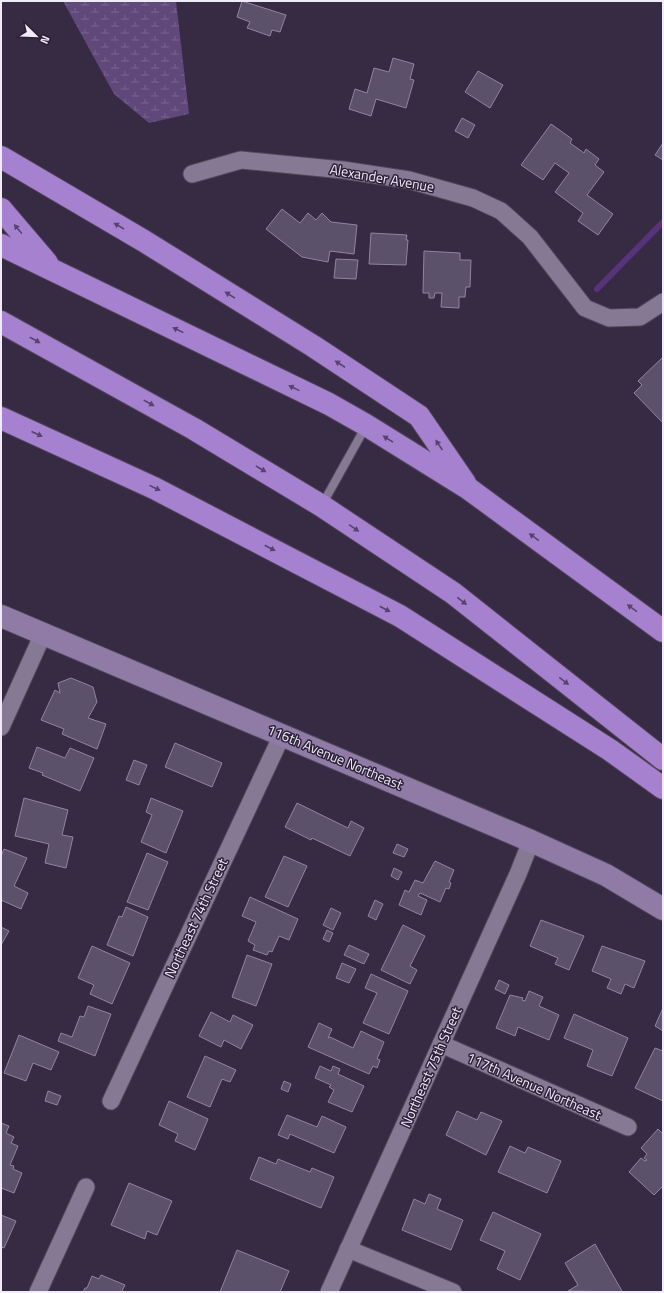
<svg xmlns="http://www.w3.org/2000/svg" width="664" height="1293" font-family="'Titillium Web',sans-serif">
  <style>
    .wetland { fill: url(#wetland-marsh) }
    .lines { fill: none; stroke-linecap: round; stroke-linejoin: round }
    .stream { stroke: #58337c; stroke-width: 6 }
    .building { fill: #5c516a; stroke: #90849f }
    .lane-casing { stroke: #50475a; stroke-width: 10 }
    .street-casing { stroke: #50475a; stroke-width: 19 }
    .secondary-casing { stroke: #50475a; stroke-width: 24 }
    .highway-casing { stroke: #50475a; stroke-width: 24 }
    .lane { stroke: #857994; stroke-width: 8 }
    .street { stroke: #857994; stroke-width: 17 }
    .secondary { stroke: #8f7ba6; stroke-width: 22 }
    .highway { stroke: #a681cf; stroke-width: 22 }
    .oneway { fill: #57436d }
    .labels { text-anchor: middle; stroke-width: 3; stroke-linejoin: round; paint-order: stroke }
    .street-label { font-size: 14px; fill: #f0eaf9; stroke: #2c2138 }
  </style>
  <defs>
    <pattern id="wetland-marsh" width="20" height="14" patternUnits="userSpaceOnUse"><rect width="20" height="14" fill="#60487a"/><path d="M1 5h8M5 5V1M11 12h8M15 12V8" fill="none" stroke="#77638e"/></pattern>
  </defs>
  <rect width="100%" height="100%" fill="#362b42"/>
  <polygon class="wetland" points="63,1 176,1 189,114 149,123 114,94"/>
  <g class="lines">
    <polyline class="stream" points="597,289 663,222"/>
  </g>
  <g class="building">
    <polygon points="242,1 286,15 280,32 272,30 270,36 247,28 250,22 237,17"/>
    <polygon points="393,58 414,64 410,79 414,80 406,108 376,99 371,116 349,109 355,89 367,93 374,68 389,72"/>
    <polygon points="478,71 503,85 490,108 465,92"/>
    <polygon points="462,118 475,125 468,138 455,131"/>
    <polygon points="551,124 572,139 570,143 584,153 586,149 599,159 595,165 604,172 587,195 613,214 598,235 578,221 583,213 555,192 569,173 555,163 543,180 521,165"/>
    <polygon points="663,143 663,160 655,155"/>
    <polygon points="282,209 300,223 308,213 316,220 322,213 331,222 357,225 354,254 330,251 328,262 302,257 266,229"/>
    <polygon points="371,233 407,235 406,240 408,240 406,265 369,264"/>
    <polygon points="424,251 460,253 460,260 471,260 470,287 466,287 465,297 459,297 459,308 441,307 442,293 435,293 434,298 429,298 429,293 423,293"/>
    <polygon points="336,259 358,260 356,279 334,278"/>
    <polygon points="663,357 663,423 634,393 642,385 638,381"/>
    <polygon points="71,678 93,687 97,702 88,718 106,724 97,749 62,734 64,729 41,720 55,690 60,693 58,683"/>
    <polygon points="175,743 222,763 212,787 165,767"/>
    <polygon points="37,747 65,758 70,748 94,758 80,791 42,775 43,773 29,768"/>
    <polygon points="134,760 147,765 139,785 126,780"/>
    <polygon points="24,798 68,810 62,835 73,837 66,868 45,863 49,844 15,836"/>
    <polygon points="151,798 183,811 166,853 141,842 152,815 146,812"/>
    <polygon points="297,803 348,828 351,821 364,828 350,856 312,838 311,840 285,827"/>
    <polygon points="397,844 408,849 404,857 393,853"/>
    <polygon points="4,849 27,858 14,886 28,893 21,909 1,900 1,856"/>
    <polygon points="147,853 168,862 148,910 127,902"/>
    <polygon points="284,856 307,866 288,907 265,897"/>
    <polygon points="435,861 454,870 449,882 451,883 449,889 446,888 440,902 420,893 418,896 427,900 421,915 399,905 405,890 409,892 415,880 423,883"/>
    <polygon points="394,868 402,872 398,880 391,876"/>
    <polygon points="250,897 298,919 289,940 279,936 272,952 269,951 267,955 253,950 255,945 248,941 256,922 242,916"/>
    <polygon points="375,900 383,904 376,920 368,916"/>
    <polygon points="126,907 148,917 133,956 107,945 119,916 122,917"/>
    <polygon points="331,908 341,913 333,930 323,925"/>
    <polygon points="541,920 584,936 569,970 555,964 558,958 530,946"/>
    <polygon points="403,925 425,936 410,966 417,970 410,984 381,970"/>
    <polygon points="1,927 9,931 1,945"/>
    <polygon points="327,930 333,933 329,942 323,939"/>
    <polygon points="349,945 369,954 364,964 344,955"/>
    <polygon points="92,946 130,963 112,1004 90,994 94,985 78,978"/>
    <polygon points="602,946 645,961 634,988 625,984 621,994 607,988 611,979 592,971"/>
    <polygon points="247,955 272,964 256,1006 232,997"/>
    <polygon points="342,963 356,969 349,983 336,978"/>
    <polygon points="371,974 408,991 389,1034 363,1023 377,993 365,988"/>
    <polygon points="499,980 509,985 505,994 495,989"/>
    <polygon points="529,991 543,997 539,1006 559,1015 549,1040 518,1027 515,1036 496,1028 510,995 523,998 522,1000 525,1001"/>
    <polygon points="88,1006 111,1014 95,1056 58,1041 61,1033 72,1037 80,1016 84,1017"/>
    <polygon points="663,1008 663,1031 655,1026"/>
    <polygon points="211,1012 230,1022 233,1015 253,1025 241,1049 224,1040 221,1047 199,1036"/>
    <polygon points="574,1014 628,1038 612,1076 587,1066 593,1050 564,1038"/>
    <polygon points="319,1023 332,1029 328,1038 330,1037 353,1048 361,1031 384,1042 377,1059 380,1060 377,1068 373,1066 369,1074 308,1047"/>
    <polygon points="19,1035 59,1052 51,1070 33,1063 26,1081 4,1073"/>
    <polygon points="655,1048 663,1051 663,1101 635,1088"/>
    <polygon points="205,1056 236,1070 230,1082 222,1079 210,1107 187,1097"/>
    <polygon points="320,1066 331,1071 333,1066 340,1069 338,1074 364,1086 352,1112 328,1102 334,1090 329,1087 331,1085 315,1078"/>
    <polygon points="284,1081 291,1084 288,1092 281,1089"/>
    <polygon points="48,1091 61,1096 57,1105 45,1101"/>
    <polygon points="169,1101 208,1119 195,1150 175,1141 178,1134 159,1125"/>
    <polygon points="457,1111 477,1120 481,1112 502,1121 486,1155 446,1135"/>
    <polygon points="287,1115 317,1127 322,1116 346,1127 334,1153 290,1134 288,1139 278,1135"/>
    <polygon points="1,1123 9,1126 6,1133 14,1137 11,1143 18,1146 10,1165 14,1166 13,1169 22,1173 14,1193 1,1188"/>
    <polygon points="658,1129 663,1134 663,1186 654,1195 629,1172 641,1158 645,1161 647,1160 644,1158 647,1154 641,1148"/>
    <polygon points="510,1146 525,1153 528,1147 561,1161 547,1193 498,1172"/>
    <polygon points="259,1157 276,1164 278,1159 310,1172 312,1168 334,1177 321,1208 250,1179"/>
    <polygon points="129,1183 172,1201 157,1235 147,1231 145,1239 111,1225"/>
    <polygon points="429,1194 441,1199 437,1209 463,1220 451,1250 402,1230 414,1199 425,1204"/>
    <polygon points="493,1212 541,1234 520,1280 497,1269 505,1251 480,1240"/>
    <polygon points="1,1215 16,1221 4,1248 1,1247"/>
    <polygon points="595,1244 622,1291 621,1292 568,1291 578,1285 565,1263"/>
    <polygon points="237,1250 289,1271 280,1292 220,1292"/>
    <polygon points="101,1275 125,1285 122,1291 125,1292 83,1292 85,1288 87,1288 92,1276 99,1279"/>
  </g>
  <g class="lines">
    <defs>
      <polyline id="lane" points="322,505 366,426"/>
      <g id="street">
        <polyline points="192,174 241,160 343,170 409,180 473,198 501,211 530,237 585,308 609,318 640,317 663,302"/>
        <polyline points="1,727 43,634"/>
        <polyline points="441,1044 628,1127"/>
        <polyline points="111,1101 282,735"/>
        <polyline points="348,1249 453,1292"/>
        <polyline points="38,1292 86,1187"/>
        <polyline points="329,1292 518,874 531,841"/>
      </g>
      <polyline id="secondary" points="1,616 531,841 606,875 663,909"/>
      <g id="highway">
        <polyline points="1,157 144,241 313,346 419,416 465,483"/>
        <polyline points="1,209 47,263"/>
        <polyline points="1,245 329,404 366,425 469,489 663,631"/>
        <polyline points="1,322 194,429 322,506 453,593 663,759"/>
        <polyline points="1,418 154,488 400,616 610,750 663,788"/>
      </g>
    </defs>
    <use href="#lane" class="lane-casing"/>
    <use href="#street" class="street-casing"/>
    <use href="#secondary" class="secondary-casing"/>
    <use href="#highway" class="highway-casing"/>
    <use href="#lane" class="lane"/>
    <use href="#street" class="street"/>
    <use href="#secondary" class="secondary"/>
    <use href="#highway" class="highway"/>
  </g>
  <defs><path id="oneway-solid" d="M-6-.8H1V-3.2L6.5 0L1 3.2V.8H-6Z"/></defs>
  <g class="oneway">
    <use href="#oneway-solid" transform="translate(119 226) rotate(-149)"/>
    <use href="#oneway-solid" transform="translate(18 229) rotate(-130)"/>
    <use href="#oneway-solid" transform="translate(230 295) rotate(-148)"/>
    <use href="#oneway-solid" transform="translate(178 330) rotate(-154)"/>
    <use href="#oneway-solid" transform="translate(35 340) rotate(29)"/>
    <use href="#oneway-solid" transform="translate(340 364) rotate(-147)"/>
    <use href="#oneway-solid" transform="translate(294 388) rotate(-154)"/>
    <use href="#oneway-solid" transform="translate(149 403) rotate(29)"/>
    <use href="#oneway-solid" transform="translate(37 434) rotate(24)"/>
    <use href="#oneway-solid" transform="translate(388 439) rotate(-148)"/>
    <use href="#oneway-solid" transform="translate(439 445) rotate(-124)"/>
    <use href="#oneway-solid" transform="translate(261 469) rotate(31)"/>
    <use href="#oneway-solid" transform="translate(155 488) rotate(26)"/>
    <use href="#oneway-solid" transform="translate(354 528) rotate(34)"/>
    <use href="#oneway-solid" transform="translate(534 537) rotate(-144)"/>
    <use href="#oneway-solid" transform="translate(270 548) rotate(28)"/>
    <use href="#oneway-solid" transform="translate(462 601) rotate(38)"/>
    <use href="#oneway-solid" transform="translate(632 608) rotate(-144)"/>
    <use href="#oneway-solid" transform="translate(385 609) rotate(28)"/>
    <use href="#oneway-solid" transform="translate(564 681) rotate(38)"/>
  </g>
  <g class="labels">
    <g class="street-label">
      <text transform="translate(382 178) rotate(10)" y="5">Alexander Avenue</text>
      <text transform="translate(335 757) rotate(23)" y="5">116th Avenue Northeast</text>
      <text transform="translate(196 918) rotate(-65)" y="5">Northeast 74th Street</text>
      <text transform="translate(431 1067) rotate(-66)" y="5">Northeast 75th Street</text>
      <text transform="translate(534 1086) rotate(24)" y="5">117th Avenue Northeast</text>
    </g>
  </g>
  <rect width="664" height="1293" fill="none" stroke="#f0eaf9" stroke-width="4"/>
  <g transform="translate(36 36) rotate(113)" stroke="#2c2138" stroke-width="3" paint-order="stroke">
  <path d="M0-3L7 15L0 10L-7 15Z" fill="#f0eaf9"/>
  <text y="-6" font-size="11" font-weight="bold" text-anchor="middle" fill="#f0eaf9">N</text>
  </g>
</svg>
